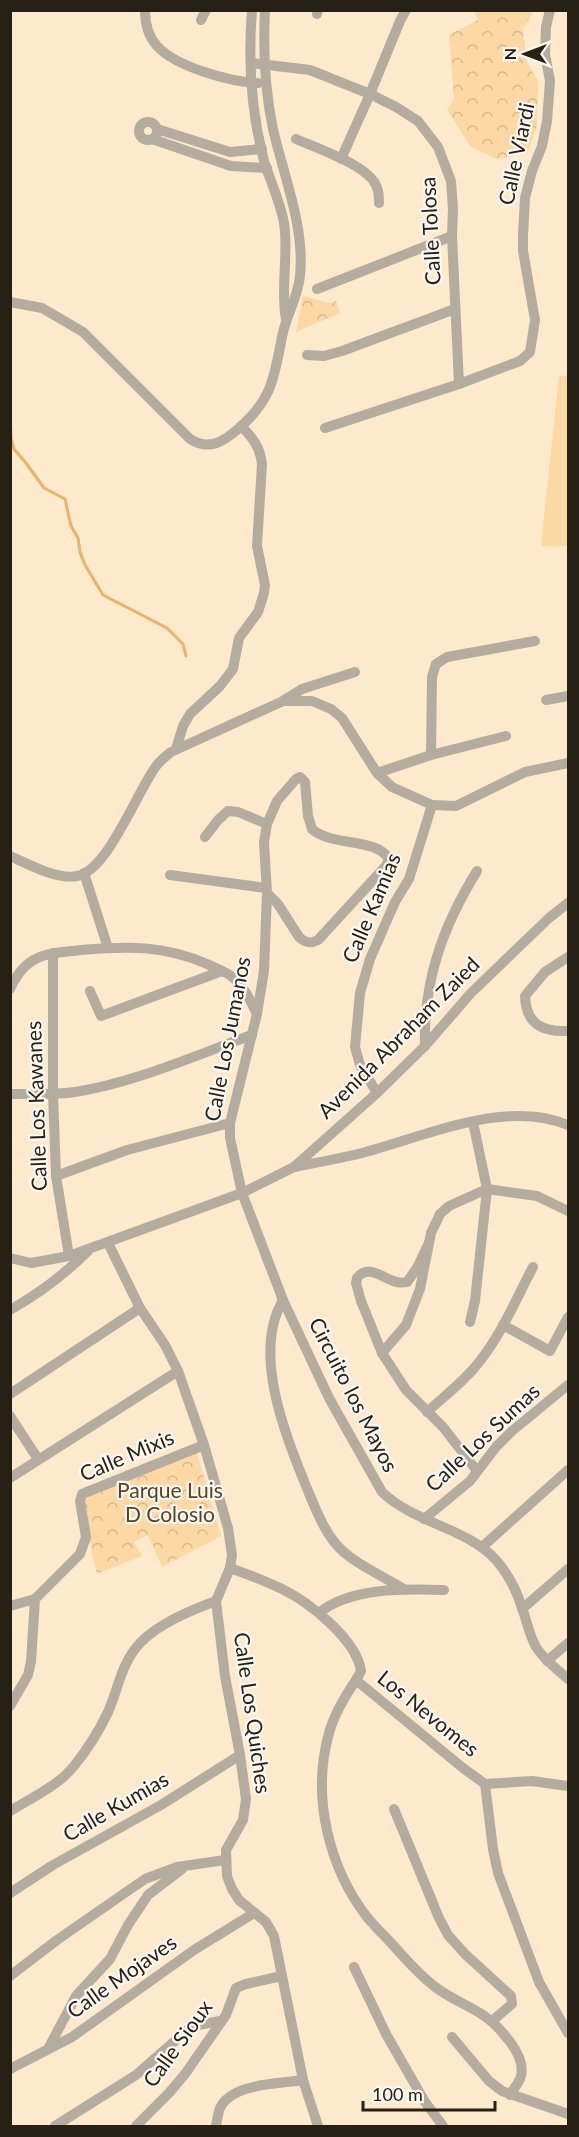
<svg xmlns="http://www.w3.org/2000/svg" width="579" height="2137" font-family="Lato,sans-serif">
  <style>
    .grass { fill: #fbd8a4 }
    .park { fill: url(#park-crowns) }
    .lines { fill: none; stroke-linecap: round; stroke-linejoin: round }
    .stream { stroke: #e8b566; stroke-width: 3 }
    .minor { stroke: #b5aca0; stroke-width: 10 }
    .labels { text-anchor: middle; stroke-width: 4.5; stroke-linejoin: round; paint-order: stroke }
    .street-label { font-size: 21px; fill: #272015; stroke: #fcf8f3 }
    .park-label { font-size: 21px; fill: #584221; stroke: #fcf8f3 }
  </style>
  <defs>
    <pattern id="park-crowns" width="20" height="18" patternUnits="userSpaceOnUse" patternTransform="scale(1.5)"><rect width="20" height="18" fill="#fbd8a4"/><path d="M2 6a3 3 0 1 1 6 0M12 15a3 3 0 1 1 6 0" fill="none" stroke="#d7b98c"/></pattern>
  </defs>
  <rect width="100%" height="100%" fill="#fde9cc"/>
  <polygon class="grass" points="559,376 568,376 568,546 541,546"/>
  <g class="park">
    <polygon points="474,11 534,11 523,29 527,63 538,81 537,125 528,153 497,159 470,146 447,110 454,99 449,35 478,20"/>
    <polygon points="303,296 330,303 336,301 340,313 296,332"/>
    <polygon points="196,1450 221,1536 162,1567 148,1535 134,1542 142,1556 97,1574 88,1535 84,1497"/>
  </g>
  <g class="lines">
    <polyline class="stream" points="10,415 11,438 14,449 26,463 44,488 65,499 71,526 78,538 80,552 85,565 103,595 167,628 183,644 186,656"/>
    <g class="minor">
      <path d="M145 10C145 23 148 36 157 46 176 67 231 82 258 83"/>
      <path d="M252 10C248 59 251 109 263 157 269 179 280 200 284 223 289 255 280 287 286 320"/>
      <polyline points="317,14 318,10"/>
      <polyline points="201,20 206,10"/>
      <polyline points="251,63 310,70 370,94 396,107 418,121 438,147 451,181 453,209 452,236 459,384"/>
      <circle cx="148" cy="131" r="9"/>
      <polyline points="157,129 230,152 262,149"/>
      <polyline points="152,139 231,166 267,168"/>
      <path d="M296 139C316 148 371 166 377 188 379 192 379 198 379 203"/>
      <polyline points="341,159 370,94 400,21 406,10"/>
      <polyline points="317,289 452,236"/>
      <path d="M10 302 42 308 83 332 190 439C209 451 223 442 238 429 272 400 274 378 282 337 286 315 298 298 300 276 305 227 284 177 273 129 265 91 263 49 265 10"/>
      <polyline points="307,355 324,356 342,351 455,309"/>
      <polyline points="325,428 459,384 520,361 530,352 535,320 523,251 523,235 525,198 532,171 542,146 547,121 550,81 545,54 546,27 550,10"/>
      <polyline points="546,700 568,696"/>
      <polyline points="284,701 312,701 331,709 342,718 377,773 392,787 432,805 456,806 525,772 568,763"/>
      <path d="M176 749 183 726 190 714 220 686 233 669 239 638 258 612 264 593 265 585 257 546 262 464C260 447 253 438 241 426"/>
      <polyline points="431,755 432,677 436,664 447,657 535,641"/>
      <polyline points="377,773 431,755 506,736"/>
      <polyline points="205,837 218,820 228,811 238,812 267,824"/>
      <path d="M10 856C28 864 57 880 77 876 108 871 138 789 157 765 161 760 166 756 171 752L281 702 302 689 355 672"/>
      <polyline points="84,873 108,948"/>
      <polyline points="170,875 266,888"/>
      <path d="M267 893 278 904 299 937C305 943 310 944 318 940L386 866 389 859C376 837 332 847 312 829L308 816 305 782 300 777 296 779 277 801 267 824 264 842 267 893 264 971 257 1014 230 1123V1138L242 1193 283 1300 329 1398 382 1492C414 1523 467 1528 496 1560 508 1574 517 1591 522 1608 527 1621 529 1635 536 1647 544 1660 557 1669 568 1679"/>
      <polyline points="53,953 53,1093 56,1176 69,1256"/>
      <path d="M568 957 545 972 525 996C526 1024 542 1032 568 1031"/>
      <path d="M10 989C14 980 20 970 29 963 43 952 64 952 81 950 127 946 164 945 207 964 215 968 224 971 231 976 244 986 250 1000 257 1014"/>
      <polyline points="90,991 101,1016 222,971"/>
      <path d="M425 1046C423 981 443 926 477 871"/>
      <polyline points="377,1093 360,1065 355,1047 360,993 370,959 395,902 409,879 432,805"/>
      <path d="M10 1094C32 1094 54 1095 75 1092 134 1083 196 1055 252 1035"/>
      <path d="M294 1167C315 1163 337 1159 358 1154 422 1138 504 1098 568 1125"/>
      <polyline points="56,1176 127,1150 230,1123"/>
      <polyline points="108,1243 140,1308 165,1345 178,1371 204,1445 228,1528 232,1555 230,1568 216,1601 225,1676 240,1755 246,1799 243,1820 226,1850 227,1876 232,1889 239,1900 266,1922 274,1936 303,2080 318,2126"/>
      <path d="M429 1243 417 1268 407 1282C389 1287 371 1260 357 1278L356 1283 361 1301 382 1353 406 1390 443 1427 477 1471"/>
      <polyline points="10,1258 31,1263 69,1256 242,1193 294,1167 377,1093 425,1046 471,993 549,918 568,903"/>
      <path d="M283 1300C252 1353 285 1434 306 1486 314 1505 322 1527 335 1543 350 1562 383 1576 404 1589"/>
      <path d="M10 1310C40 1293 64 1275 88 1251"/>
      <polyline points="470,1322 475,1301 487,1189 473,1122"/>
      <polyline points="503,1325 550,1351 568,1317"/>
      <polyline points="382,1353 406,1325 420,1289 431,1233 440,1214 449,1206 487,1189 537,1196 568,1211"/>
      <polyline points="10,1394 140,1308"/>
      <path d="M427 1412C443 1397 461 1384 475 1367 500 1338 515 1301 533 1267"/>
      <polyline points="10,1416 38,1459"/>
      <polyline points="10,1478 178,1371"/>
      <polyline points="424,1519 470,1481 496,1447 512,1431 568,1385"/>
      <polyline points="482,1547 568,1470"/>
      <path d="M230 1568C247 1574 265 1581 282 1589 309 1602 357 1640 361 1671L356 1680 463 1768 485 1784"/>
      <polyline points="10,1606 35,1599 80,1554 86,1537 80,1501 82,1494 204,1445"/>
      <polyline points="522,1609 568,1569"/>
      <path d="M319 1613C351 1587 405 1589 444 1590"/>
      <polyline points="547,1661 568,1643"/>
      <path d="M356 1680C344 1698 333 1716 328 1737 312 1798 329 1868 367 1917 375 1927 384 1935 392 1944 406 1959 417 1973 434 1986 455 2003 483 2009 501 2031 512 2043 527 2062 520 2079 517 2085 513 2090 510 2095"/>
      <polyline points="10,1706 28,1675 31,1662 35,1599"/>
      <polyline points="485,1784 493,1849 498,1873 539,1982 568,2033"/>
      <polyline points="485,1784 532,1781 568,1786"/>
      <polyline points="394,1809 439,1918 448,1935 465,1954 511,1996 512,2004 492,2021"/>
      <path d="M10 1811C31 1798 58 1786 74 1766 87 1750 99 1731 108 1712 117 1692 121 1667 135 1649 151 1627 191 1610 216 1601"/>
      <polyline points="10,1893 53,1865 161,1805 240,1755"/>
      <polyline points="354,1967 386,2034 425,2102 443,2126"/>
      <polyline points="10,1976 57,1940 145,1879 177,1867 225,1860"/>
      <polyline points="452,2037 489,2081 502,2091 568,2114"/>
      <polyline points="48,2049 76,1996 110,1959 128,1925 148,1895 182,1869"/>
      <polyline points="10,2069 72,2037 194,1950 254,1913"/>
      <polyline points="55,2126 136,2075 192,2026 220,2021"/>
      <polyline points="136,2126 169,2093 185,2074 226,2015 236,1988 246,1984 282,1976"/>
      <path d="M216 2126C217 2121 218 2113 220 2108 232 2083 278 2084 303 2080"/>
    </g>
  </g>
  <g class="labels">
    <g class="street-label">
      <text transform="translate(517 154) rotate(-78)" y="7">Calle Viardi</text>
      <text transform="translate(431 231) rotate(-93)" y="7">Calle Tolosa</text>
      <text transform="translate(372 908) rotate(-67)" y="7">Calle Kamias</text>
      <text transform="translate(399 1038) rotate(-45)" y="7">Avenida Abraham Zaied</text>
      <text transform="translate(228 1039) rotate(-79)" y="7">Calle Los Jumanos</text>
      <text transform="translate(37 1106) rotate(-92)" y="7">Calle Los Kawanes</text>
      <text transform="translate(353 1395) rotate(63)" y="7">Circuito los Mayos</text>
      <text transform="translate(483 1438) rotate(-43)" y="7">Calle Los Sumas</text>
      <text transform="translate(127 1456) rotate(-23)" y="7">Calle Mixis</text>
      <text transform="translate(252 1713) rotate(82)" y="7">Calle Los Quiches</text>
      <text transform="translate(428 1714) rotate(39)" y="7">Los Nevomes</text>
      <text transform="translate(116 1807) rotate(-30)" y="7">Calle Kumias</text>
      <text transform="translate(122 1977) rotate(-35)" y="7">Calle Mojaves</text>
      <text transform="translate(178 2044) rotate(-54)" y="7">Calle Sioux</text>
    </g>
    <g class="park-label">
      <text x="170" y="1498">Parque Luis<tspan x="170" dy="24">D Colosio</tspan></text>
    </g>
  </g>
  <rect width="579" height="2137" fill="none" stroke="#272015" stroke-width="24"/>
  <g transform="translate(525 54) rotate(270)" stroke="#fcf8f3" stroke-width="4.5" paint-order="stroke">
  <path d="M0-4.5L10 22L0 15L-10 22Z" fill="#272015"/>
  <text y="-9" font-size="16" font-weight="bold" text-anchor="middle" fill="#272015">N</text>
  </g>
  <path d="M363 2101v9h132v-9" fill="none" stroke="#272015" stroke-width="3"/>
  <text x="372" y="2101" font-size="18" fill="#272015" stroke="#fcf8f3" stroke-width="4.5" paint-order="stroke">100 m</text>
</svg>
